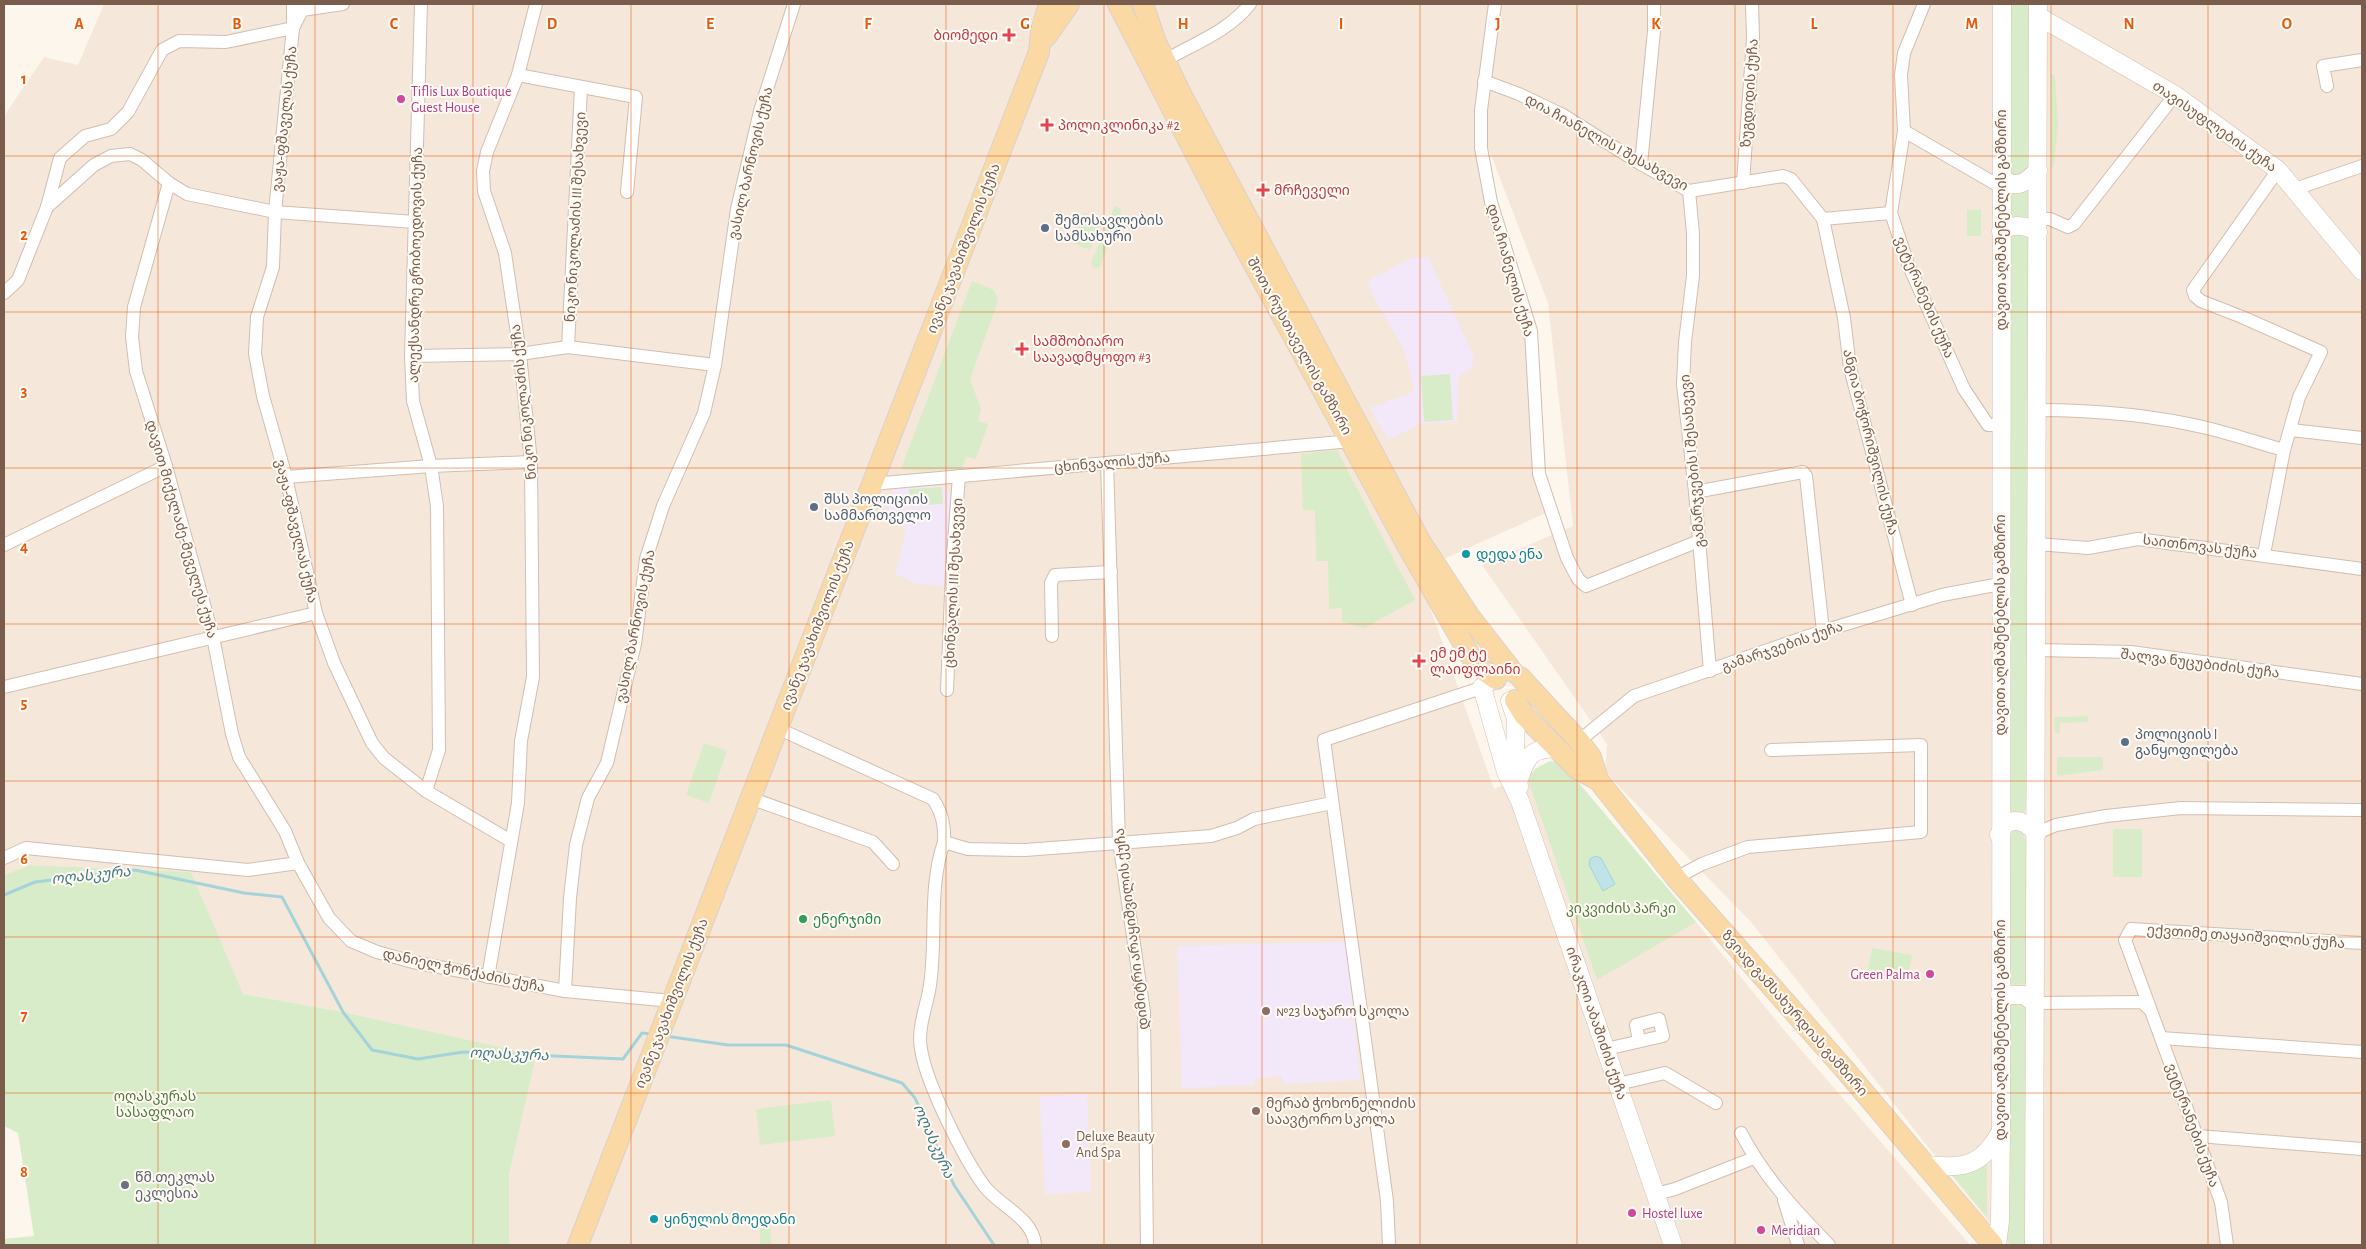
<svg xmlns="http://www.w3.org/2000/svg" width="2366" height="1249" font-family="'Alegreya Sans','Noto Sans Georgian',sans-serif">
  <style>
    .residential { fill: #f5e8da }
    .education { fill: #f3e8fa }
    .green { fill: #d8ecc9 }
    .water { fill: #bfe3e8; stroke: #a5d3da }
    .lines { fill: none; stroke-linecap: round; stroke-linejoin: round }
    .stream { stroke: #a5d3da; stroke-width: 3 }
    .street-casing { stroke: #d1beb0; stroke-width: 14 }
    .secondary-casing { stroke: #d6c0b0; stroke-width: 19 }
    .primary-casing { stroke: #dad1cd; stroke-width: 22 }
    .street { stroke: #fff; stroke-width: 12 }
    .secondary { stroke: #fff; stroke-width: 18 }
    .primary { stroke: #fbd9a5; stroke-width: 20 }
    .grid { fill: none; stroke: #e8590c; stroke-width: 1; stroke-opacity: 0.55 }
    .health-dot { fill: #e0444e; stroke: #fffaf3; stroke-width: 2 }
    .hotel-dot { fill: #d1479c; stroke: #fffaf3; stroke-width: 2 }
    .service-dot { fill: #5c6f8a; stroke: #fffaf3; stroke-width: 2 }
    .culture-dot { fill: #0f9aa8; stroke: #fffaf3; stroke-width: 2 }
    .leisure-dot { fill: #2e9e5b; stroke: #fffaf3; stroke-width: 2 }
    .education-dot { fill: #8d6e63; stroke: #fffaf3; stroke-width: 2 }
    .worship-dot { fill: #6b7280; stroke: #fffaf3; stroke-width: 2 }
    .labels { text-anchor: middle; stroke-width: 4; stroke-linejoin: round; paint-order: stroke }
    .health-label { font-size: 14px; fill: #be3a42; stroke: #fffaf3; text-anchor: start }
    .hotel-label { font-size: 14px; fill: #b23c85; stroke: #fffaf3; text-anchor: start }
    .street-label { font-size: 14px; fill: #7a5c4d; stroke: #fffaf3 }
    .service-label { font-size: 14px; fill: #4e5e75; stroke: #fffaf3; text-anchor: start }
    .culture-label { font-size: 14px; fill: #0d838f; stroke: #fffaf3; text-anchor: start }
    .park-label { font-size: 14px; fill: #537a41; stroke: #fffaf3 }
    .leisure-label { font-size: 14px; fill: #27864d; stroke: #fffaf3; text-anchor: start }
    .education-label { font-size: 14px; fill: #785e54; stroke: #fffaf3; text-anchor: start }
    .worship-label { font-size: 14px; fill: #5b616d; stroke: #fffaf3; text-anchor: start }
    .water-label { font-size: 15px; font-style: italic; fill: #437c86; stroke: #fffaf3 }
    .grid-label { font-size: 16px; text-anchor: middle; font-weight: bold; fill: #e8590c; stroke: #fffaf3; stroke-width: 4; stroke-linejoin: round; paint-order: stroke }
  </style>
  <rect width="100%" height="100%" fill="#fdf6ec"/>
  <g class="residential">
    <polygon points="104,4 1494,4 1478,138 1526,323 1548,512 1417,571 1494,789 1546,766 1696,922 1784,1030 1970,1245 509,1245 509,1175 535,1055 343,1012 242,994 191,872 30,865 4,875 4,116 44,57 78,65"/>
    <polygon points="1496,4 2362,4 2362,1245 2008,1245 1928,1147 1751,922 1605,772 1607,744 1482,565 1573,526 1548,303 1484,137"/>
  </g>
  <g class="education">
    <polygon points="1428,257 1474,357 1471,369 1458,376 1457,421 1420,424 1388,440 1370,408 1411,393 1414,388 1404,350 1372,294 1368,281 1411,258"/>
    <polygon points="945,486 950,493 955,532 946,587 915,583 895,574 906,531 903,523 883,516 893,489"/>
    <polygon points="1347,942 1360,1080 1283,1084 1282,1076 1255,1078 1255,1085 1182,1088 1177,946"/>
    <polygon points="1087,1094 1091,1192 1045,1194 1040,1097"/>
  </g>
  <g class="green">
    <path d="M2010 4H2030L2029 170C2021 175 2016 179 2009 170Z"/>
    <polygon points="2051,74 2055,76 2058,126 2054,166 2051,168"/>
    <polygon points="2009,187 2029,187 2029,221 2019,217 2009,221"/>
    <polygon points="1115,206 1120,208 1121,212 1100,267 1093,268 1091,263"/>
    <rect x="1967" y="210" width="14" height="26"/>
    <polygon points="1084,213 1102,220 1090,250 1073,243"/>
    <path d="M2011 234 2028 235V239L2027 796 2025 811C2019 814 2014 814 2009 811V238Z"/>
    <polygon points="972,281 994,290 998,301 970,379 981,409 978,421 988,424 976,459 966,457 962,469 922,471 901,469"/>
    <polygon points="1450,374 1453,420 1424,422 1421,376"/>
    <polygon points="1337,450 1415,600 1364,628 1342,622 1342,608 1329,609 1328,561 1316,561 1315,510 1303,510 1301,454"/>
    <polygon points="942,487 943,504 910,506 909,489"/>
    <polygon points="2088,716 2088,722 2060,723 2060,733 2055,733 2054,717"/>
    <polygon points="704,743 727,751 709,803 686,795"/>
    <polygon points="2057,757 2103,757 2103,770 2057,776"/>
    <polygon points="1550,761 1562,763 1696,922 1597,980 1528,780 1535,769"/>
    <rect x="2113" y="829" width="29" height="48"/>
    <polygon points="2015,830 2023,833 2026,843 2026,980 2025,984 2016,985 2008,983 2008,835"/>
    <polygon points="30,865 191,872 243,994 343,1012 536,1055 509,1175 509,1245 4,1245 4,1239 34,1236 18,1133 4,1126 4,875"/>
    <polygon points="1872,948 1912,955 1908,978 1868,971"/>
    <polygon points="2012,1000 2025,1005 2026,1010 2025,1245 2011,1245 2006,1239 2007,1007"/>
    <polygon points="831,1100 835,1136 760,1145 756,1109"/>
    <polygon points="1987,1163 1987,1217 1952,1175 1974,1171"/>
    <polygon points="760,1216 770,1216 771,1245 760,1245"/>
  </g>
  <polygon class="water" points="1595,856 1601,858 1615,884 1603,891 1589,865 1590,859"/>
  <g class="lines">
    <g class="stream">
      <polyline points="4,895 35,882 135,870 244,893 282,897 343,1012 372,1050 418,1059 463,1052 623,1059 642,1033 651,1034"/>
      <polyline points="665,1036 728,1045 786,1045 902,1083 915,1098 954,1185 994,1245"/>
    </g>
    <defs>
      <g id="street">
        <polyline points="293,4 293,28 275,212 273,267 257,317 255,354 263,396 286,477 316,613 334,663 372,743 384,758 426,791 511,841"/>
        <polyline points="421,4 411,356 413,401 431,466 437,506 439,750 426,791"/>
        <polyline points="1495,4 1481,110 1481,148 1491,202 1531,331 1539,474 1567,558 1578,579 1586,586 1699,541"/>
        <polyline points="1924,4 1904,53 1901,75 1904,131 1891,213 1908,264 1964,389 1988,425 2000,425"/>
        <path d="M1164 61C1193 44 1229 31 1250 4"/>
        <polyline points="518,75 636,97 627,192"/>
        <polyline points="1484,81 1519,94 1563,115 1641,164 1689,191 1783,176 1791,179 1823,219 1844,318 1850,368 1912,605"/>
        <polyline points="2327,86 2323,66 2362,60"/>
        <polyline points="1904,131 2001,187"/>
        <polyline points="1641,164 1654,31 1654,4"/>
        <polyline points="169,183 134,307 132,337 136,371 166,466 213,637 232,734 239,757 285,831 298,863 329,918 351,941 377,952 413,962 565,991 672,1001"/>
        <polyline points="1743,183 1753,38 1752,4"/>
        <polyline points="2295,189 2362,166"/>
        <polyline points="1689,191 1693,233 1693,276 1685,342 1683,384 1695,492 1710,671"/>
        <polyline points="47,207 94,165 111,156 130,154 142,160 169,183 187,194 275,212 415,222"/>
        <polyline points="1823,219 1891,213"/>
        <polyline points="2037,219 2050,219 2068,227 2074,224 2175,95"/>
        <polyline points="4,293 18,280 47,207 60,158 85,136 111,129 128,112 162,50 179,41 226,42 293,28 302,10 343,4"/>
        <polyline points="568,347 581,88"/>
        <polyline points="411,356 520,354 568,347 715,365"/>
        <path d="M2037 410C2095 410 2154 415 2211 429 2235 435 2259 443 2284 450"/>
        <polyline points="2291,430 2362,438"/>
        <polyline points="1107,463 1119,841 1144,1012 1147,1245"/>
        <polyline points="286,477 431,466 531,462"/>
        <polyline points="872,484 1352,441"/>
        <polyline points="1695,492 1803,472 1806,476 1823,631"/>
        <polyline points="2037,544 2088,548 2138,539 2362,569"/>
        <polyline points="4,545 166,466"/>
        <polyline points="2264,554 2284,450 2299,397 2321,352 2242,317 2201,301 2195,296 2193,290 2278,170"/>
        <polyline points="1052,636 1051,583 1055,575 1111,572"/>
        <polyline points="2037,650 2131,652 2362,684"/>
        <polyline points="4,687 316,613"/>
        <polyline points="947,690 952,570 959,476"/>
        <path d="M777 728 933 799C942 813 945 825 944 842L968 849 1025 850 1211 836 1237 828 1254 819 1332 803"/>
        <polyline points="1579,741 1634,696 1823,631 1942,595 2000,584"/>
        <polyline points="750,798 873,842 893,864"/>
        <polyline points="2037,833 2056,825 2106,816 2181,808 2362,810"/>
        <path d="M944 842C928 888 937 938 930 985 927 1006 917 1028 921 1049 926 1083 964 1159 985 1187 1000 1206 1034 1219 1035 1245"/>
        <polyline points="4,858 26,848 248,870 298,863"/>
        <polyline points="1676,878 1702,864 1748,847 1921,832 1921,745 1771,750"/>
        <polyline points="488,977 518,803 521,741 533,677 531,462 520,354 505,253 484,191 483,171 487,152 518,75 536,4"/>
        <polyline points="565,991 570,898 576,845 588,798 607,763 635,644 646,559 663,506 704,413 715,365 737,209 760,111 794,4"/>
        <polyline points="2035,1003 2142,1002 2148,1008"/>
        <polyline points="2161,1038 2362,1052"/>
        <polyline points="1606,1049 1663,1036 1659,1019 1636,1025 1639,1041"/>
        <polyline points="1618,1084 1665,1073 1716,1103"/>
        <path d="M1741 1133C1764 1177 1795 1210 1829 1245"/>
        <polyline points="2198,1136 2362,1149"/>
        <polyline points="1656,1194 1675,1189 1754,1158"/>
        <polyline points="1784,1200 1798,1245"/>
        <polyline points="1389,1245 1387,1201 1324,740 1490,685"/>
        <polyline points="2227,1245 2221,1202 2125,940 2131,929 2362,943"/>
      </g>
      <g id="secondary">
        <polyline points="2038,16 2175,95 2278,170 2362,271"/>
        <path d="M2001 178C2016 190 2026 183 2038 170"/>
        <path d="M2001 231C2013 223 2025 225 2038 232"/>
        <polyline points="1482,687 1506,772 1520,801 1673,1245"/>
        <polyline points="1510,701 1516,719 1515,751 1519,787"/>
        <path d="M1519 779C1527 756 1530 749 1556 748"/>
        <path d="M1999 835 2005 824C2019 817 2026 823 2037 833"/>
        <polyline points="2000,995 2024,995 2035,1003"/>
        <path d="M1925 1165C1963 1168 1980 1168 2000 1133"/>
        <polyline points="1997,1245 2000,1221 2001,1133 2002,4"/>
        <polyline points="2034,1245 2038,4"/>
      </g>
      <g id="primary">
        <polyline points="1118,4 1226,213 1408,547 1475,664 1496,679"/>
        <polyline points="1143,4 1156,42 1181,94 1420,541 1470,617 1513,672"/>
        <polyline points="1046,37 1069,4"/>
        <polyline points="1520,677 1579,741 1591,757 1598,780 1676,878 1846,1071 1993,1245"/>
        <polyline points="1515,700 1524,715 1577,769 1598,780"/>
        <polyline points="578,1245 1039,52 1041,31 1049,4"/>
      </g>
    </defs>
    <use href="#street" class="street-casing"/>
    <use href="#secondary" class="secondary-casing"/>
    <use href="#primary" class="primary-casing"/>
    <use href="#street" class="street"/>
    <use href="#secondary" class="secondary"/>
    <use href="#primary" class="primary"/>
  </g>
  <path class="grid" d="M158 4V1245M315 4V1245M473 4V1245M631 4V1245M789 4V1245M946 4V1245M1104 4V1245M1262 4V1245M1420 4V1245M1577 4V1245M1735 4V1245M1893 4V1245M2051 4V1245M2208 4V1245M4 156H2362M4 312H2362M4 468H2362M4 624H2362M4 781H2362M4 937H2362M4 1093H2362"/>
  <g class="health-dot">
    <path d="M1006.5 27.5h5v5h5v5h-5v5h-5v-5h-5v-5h5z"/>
    <path d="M1044.5 117.5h5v5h5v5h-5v5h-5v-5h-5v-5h5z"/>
    <path d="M1260.5 182.5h5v5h5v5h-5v5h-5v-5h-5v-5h5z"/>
    <path d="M1019.5 341.5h5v5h5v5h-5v5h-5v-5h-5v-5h5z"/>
    <path d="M1416.5 653.5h5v5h5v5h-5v5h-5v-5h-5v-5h5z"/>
  </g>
  <g class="hotel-dot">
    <circle cx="401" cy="99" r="5"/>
    <circle cx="1930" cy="974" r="5"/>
    <circle cx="1632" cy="1213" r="5"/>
    <circle cx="1761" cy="1230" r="5"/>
  </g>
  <g class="service-dot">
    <circle cx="1045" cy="228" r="5"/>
    <circle cx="814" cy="507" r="5"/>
    <circle cx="2125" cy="742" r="5"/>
  </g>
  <g class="culture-dot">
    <circle cx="1466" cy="554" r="5"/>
    <circle cx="654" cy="1219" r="5"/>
  </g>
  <circle class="leisure-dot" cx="803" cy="919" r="5"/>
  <g class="education-dot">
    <circle cx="1266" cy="1011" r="5"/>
    <circle cx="1256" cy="1111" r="5"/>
    <circle cx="1066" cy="1144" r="5"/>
  </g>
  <circle class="worship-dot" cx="125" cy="1185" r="5"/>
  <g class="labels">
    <g class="health-label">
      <text x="998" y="40" text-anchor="end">ბიომედი</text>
      <text x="1058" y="130">პოლიკლინიკა #2</text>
      <text x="1274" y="195">მრჩეველი</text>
      <text x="1033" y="346">სამშობიარო<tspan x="1033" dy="16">საავადმყოფო #3</tspan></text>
      <text x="1430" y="658">ემ ემ ტე<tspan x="1430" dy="16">ლაიფლაინი</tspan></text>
    </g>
    <g class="hotel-label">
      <text x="411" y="96">Tiflis Lux Boutique<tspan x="411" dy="16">Guest House</tspan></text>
      <text x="1920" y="979" text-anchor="end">Green Palma</text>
      <text x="1642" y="1218">Hostel luxe</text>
      <text x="1771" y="1235">Meridian</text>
    </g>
    <g class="street-label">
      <text transform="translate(1749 93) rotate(-86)" y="5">ზუგდიდის ქუჩა</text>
      <text transform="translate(284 119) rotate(-84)" y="5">ვაჟა-ფშაველას ქუჩა</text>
      <text transform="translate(2215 126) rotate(35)" y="5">თავისუფლების ქუჩა</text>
      <text transform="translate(1607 142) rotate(29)" y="5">დია ჩიანელის I შესახვევი</text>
      <text transform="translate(750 163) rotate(-77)" y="5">ვასილ ბარნოვის ქუჩა</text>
      <text transform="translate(575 217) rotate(-87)" y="5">ნიკო ნიკოლაძის III შესახვევი</text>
      <text transform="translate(2001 220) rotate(-90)" y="5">დავით აღმაშენებლის გამზირი</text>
      <text transform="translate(963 248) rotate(-69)" y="5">ივანე ჯავახიშვილის ქუჩა</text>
      <text transform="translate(415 265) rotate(-89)" y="5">ალექსანდრე გრიბოედოვის ქუჩა</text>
      <text transform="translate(1511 270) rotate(74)" y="5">დია ჩიანელის ქუჩა</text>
      <text transform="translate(1925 297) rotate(67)" y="5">ვეტერანების ქუჩა</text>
      <text transform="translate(1300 346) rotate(61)" y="5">შოთა რუსთაველის გამზირი</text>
      <text transform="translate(523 402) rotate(-96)" y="5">ნიკო ნიკოლაძის ქუჩა</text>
      <text transform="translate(1871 442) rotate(76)" y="5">ანგია ბოჭორიშვილის ქუჩა</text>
      <text transform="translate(1692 461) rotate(-95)" y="5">გამარჯვების I შესახვევი</text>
      <text transform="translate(1112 462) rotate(-5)" y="5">ცხინვალის ქუჩა</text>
      <text transform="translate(182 529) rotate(74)" y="5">დავით მიქელაძე-მეველეს ქუჩა</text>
      <text transform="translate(297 531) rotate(77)" y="5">ვაჟა-ფშაველას ქუჩა</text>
      <text transform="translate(2200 546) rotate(7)" y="5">საითნოვას ქუჩა</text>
      <text transform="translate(953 583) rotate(-87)" y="5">ცხინვალის III შესახვევი</text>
      <text transform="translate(817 625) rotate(-69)" y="5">ივანე ჯავახიშვილის ქუჩა</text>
      <text transform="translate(2000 625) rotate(-90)" y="5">დავით აღმაშენებლის გამზირი</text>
      <text transform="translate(635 626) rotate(-79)" y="5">ვასილ ბარნოვის ქუჩა</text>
      <text transform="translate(1782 646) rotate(-19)" y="5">გამარჯვების ქუჩა</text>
      <text transform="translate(2200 663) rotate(7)" y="5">შალვა ნუცუბიძის ქუჩა</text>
      <text transform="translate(1131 929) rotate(-97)" y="5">დიმიტრი არაყიშვილის ქუჩა</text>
      <text transform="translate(2246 936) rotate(4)" y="5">ექვთიმე თაყაიშვილის ქუჩა</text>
      <text transform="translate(464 970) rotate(12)" y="5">დანიელ ჭონქაძის ქუჩა</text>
      <text transform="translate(671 1003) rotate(-69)" y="5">ივანე ჯავახიშვილის ქუჩა</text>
      <text transform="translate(1795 1013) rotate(49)" y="5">ზვიად გამსახურდიას გამზირი</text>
      <text transform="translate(1597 1023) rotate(71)" y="5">ირაკლი აბაშიძის ქუჩა</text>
      <text transform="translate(2000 1030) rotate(-90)" y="5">დავით აღმაშენებლის გამზირი</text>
      <text transform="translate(2193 1125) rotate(70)" y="5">ვეტერანების ქუჩა</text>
    </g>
    <g class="service-label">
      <text x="1055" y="225">შემოსავლების<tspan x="1055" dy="16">სამსახური</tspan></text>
      <text x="824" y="504">შსს პოლიციის<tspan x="824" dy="16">სამმართველო</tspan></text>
      <text x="2135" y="739">პოლიციის I<tspan x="2135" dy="16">განყოფილება</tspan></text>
    </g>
    <g class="culture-label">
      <text x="1476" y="559">დედა ენა</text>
      <text x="664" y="1224">ყინულის მოედანი</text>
    </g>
    <g class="park-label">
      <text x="1621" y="913">კიკვიძის პარკი</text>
      <text x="155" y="1101">ოღასკურას<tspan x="155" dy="16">სასაფლაო</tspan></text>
    </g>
    <g class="leisure-label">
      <text x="813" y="924">ენერჯიმი</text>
    </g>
    <g class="education-label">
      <text x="1276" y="1016">№23 საჯარო სკოლა</text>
      <text x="1266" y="1108">მერაბ ჭოხონელიძის<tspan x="1266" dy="16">საავტორო სკოლა</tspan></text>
      <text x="1076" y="1141">Deluxe Beauty<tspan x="1076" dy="16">And Spa</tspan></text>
    </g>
    <g class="worship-label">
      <text x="135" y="1182">წმ.თეკლას<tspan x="135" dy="16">ეკლესია</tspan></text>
    </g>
    <g class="water-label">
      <text transform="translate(91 875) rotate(-6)" y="5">ოღასკურა</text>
      <text transform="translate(509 1054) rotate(2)" y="5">ოღასკურა</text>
      <text transform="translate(934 1141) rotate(66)" y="5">ოღასკურა</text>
    </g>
  </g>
  <g class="grid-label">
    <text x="79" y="29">A</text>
    <text x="237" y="29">B</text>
    <text x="394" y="29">C</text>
    <text x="552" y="29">D</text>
    <text x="710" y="29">E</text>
    <text x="868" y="29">F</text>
    <text x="1025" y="29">G</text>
    <text x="1183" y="29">H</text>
    <text x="1341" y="29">I</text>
    <text x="1498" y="29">J</text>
    <text x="1656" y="29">K</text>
    <text x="1814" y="29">L</text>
    <text x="1972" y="29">M</text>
    <text x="2129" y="29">N</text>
    <text x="2287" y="29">O</text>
    <text x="24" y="84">1</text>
    <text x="24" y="240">2</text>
    <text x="24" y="396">3</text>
    <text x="24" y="552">4</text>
    <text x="24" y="708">5</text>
    <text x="24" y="864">6</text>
    <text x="24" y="1021">7</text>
    <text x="24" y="1177">8</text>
  </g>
  <rect width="2366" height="1249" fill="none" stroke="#7a5c4d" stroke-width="10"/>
</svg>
